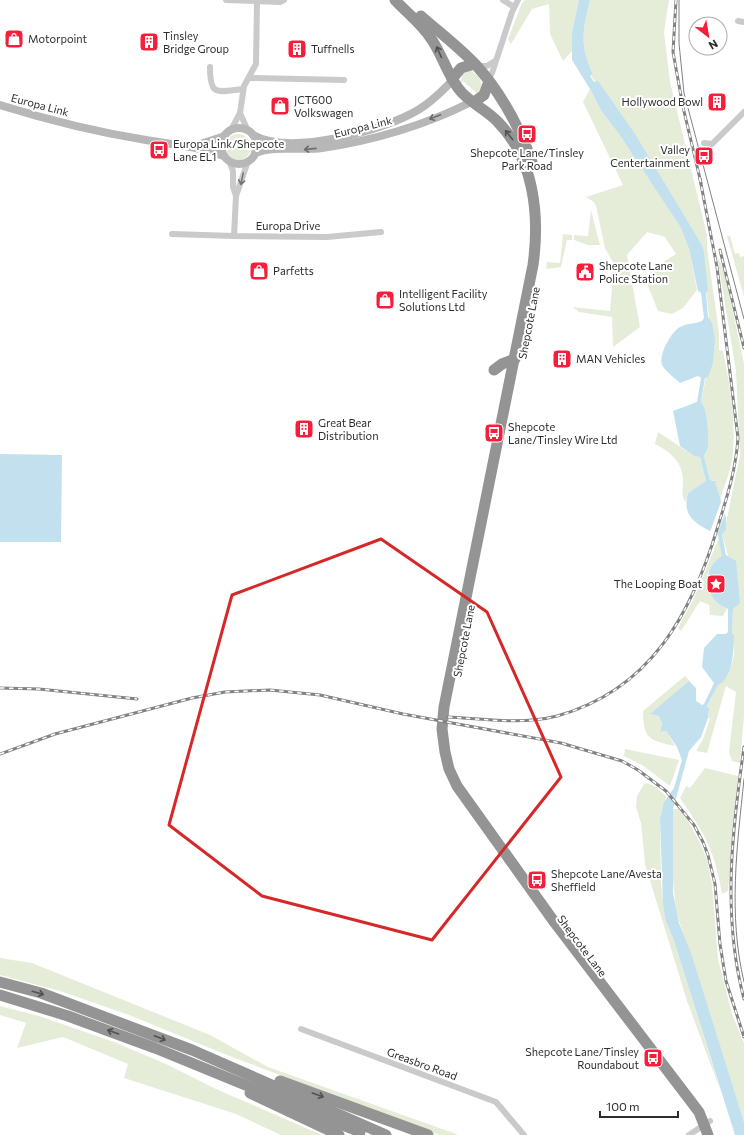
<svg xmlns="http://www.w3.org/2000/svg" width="744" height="1135" font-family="Commissioner,sans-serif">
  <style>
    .green { fill: #e5edd9 }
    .water { fill: #c3e0ef }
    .pier { fill: #fff }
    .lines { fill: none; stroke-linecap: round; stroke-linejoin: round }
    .street { stroke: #cacaca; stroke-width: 6 }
    .secondary { stroke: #b7b7b7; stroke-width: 8 }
    .highway { stroke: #949494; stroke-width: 11 }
    .tram { stroke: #828282; stroke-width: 1 }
    .rail-casing { stroke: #828282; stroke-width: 3 }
    .rail { stroke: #fff; stroke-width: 1.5; stroke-dasharray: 4.5; stroke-linecap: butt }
    .oneway { stroke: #515151 }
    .oneway2 { stroke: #6b6b6b }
    .oneway3 { stroke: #747474 }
    .marked { fill: none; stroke: #d62828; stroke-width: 3; stroke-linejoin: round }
    .labels { text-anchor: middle; stroke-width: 4; stroke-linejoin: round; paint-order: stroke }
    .poi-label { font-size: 11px; fill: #2d2d2d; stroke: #fff; text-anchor: start }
    .street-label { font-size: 11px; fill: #2d2d2d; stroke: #fff }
  </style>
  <rect width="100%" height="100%" fill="#fff"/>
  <g class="green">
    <polygon points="525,0 579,0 572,32 572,51 563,61 550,34 549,4 532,9 511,44 508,39 522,3"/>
    <path d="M590 0H669L664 32 670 82 707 235V248L719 332V350L723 351C730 386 737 425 732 460 730 475 723 487 720 501L716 484 714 480H710L704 456C705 453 707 451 708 448 709 438 708 408 701 402L706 377 709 318 702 245 633 133 591 76 593 74C579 45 583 30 590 0Z"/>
    <path d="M471 70C481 79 484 82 479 95L463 81 460 83 463 73Z"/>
    <polygon points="590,89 602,112 619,134 681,228 689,249 697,290 683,308 672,314 658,311 646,281 652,269 676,254 665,237 647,232 627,255 640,327 613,347 612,317 579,312 573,307 610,311 614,264 605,248 596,206 594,202 586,197 623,185 583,102"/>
    <circle cx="238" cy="147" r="13"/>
    <polygon points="591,210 600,245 588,245 574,240 574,235 588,236"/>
    <polygon points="563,234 572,235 572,240 567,240 561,267 546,269 547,262 560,263"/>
    <polygon points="727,236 730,236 735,254 739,253 740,257 744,256 744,297"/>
    <path d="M717 255 724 271 744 364V716L740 763 732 761 729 752 736 692 726 686 707 753 696 751 703 739 710 719 708 718 709 712 707 707 718 684C726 682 733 663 734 654 735 648 733 641 732 635 732 627 733 618 733 609L736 606 728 556 722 534 726 528V523L740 455 736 371Z"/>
    <path d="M658 432 694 456 700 457 706 481 688 493 685 502C680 491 684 489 683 478 681 460 669 451 655 444Z"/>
    <path d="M719 538 723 556 707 575C709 589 712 604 727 608L723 616 710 615 709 605 700 601 681 631 678 628 693 600Z"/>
    <path d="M685 676 690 681 651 714 659 716 662 724 660 732 666 731 675 746C649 740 643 739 643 711Z"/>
    <polygon points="625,749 679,760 670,786 642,765 624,756"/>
    <path d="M705 768 738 776 728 891 722 894C715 851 705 834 680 798L686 786 690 788Z"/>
    <polygon points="647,783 656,787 666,796 660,818 661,883 665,919 674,941 721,1092 687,1001 645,864 641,823 636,807 637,796 644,784"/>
    <polygon points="673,809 678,809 688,821 698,839 707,859 712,884 718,959 732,1014 744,1043 744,1122 676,911 672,869"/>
    <polygon points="0,958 32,963 210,1035 268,1067 459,1135 439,1135 422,1129 227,1055 129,1015 60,991 0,975"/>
    <polygon points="0,1006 39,1016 114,1042 166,1064 216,1089 322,1135 281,1135 236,1114 124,1078 128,1064 63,1037 17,1048 26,1023 0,1015"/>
  </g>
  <g class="water">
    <path d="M579 0H590C583 30 579 45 593 74L590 76 594 82 598 81 635 134 702 245 704 252 708 291 706 293 708 317 712 323 715 338 713 363 708 377 705 378 701 402C708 408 709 437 708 448 707 451 705 453 704 456L710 480 715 481 726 518V530L722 534 726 555 736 561 740 603 733 609 732 634 734 635C734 648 733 679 718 685L707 706 709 709 708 718 701 737 689 751 673 809V893L679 923 691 953 744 1122V1135H735L674 941 665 919 663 904 660 818 664 802 674 788 682 760 677 747 666 731 660 732 662 724 659 716 650 714 689 681 696 688V701L702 705 704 704 714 683 702 667 704 648 717 634H726L728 632V609C726 607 722 607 720 605 703 592 704 567 722 556L718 535C698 525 681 518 688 493L706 481 700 457 694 456 680 446 673 411 697 402 701 378 698 376 680 383C675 378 665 371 662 365 658 355 672 331 680 327 687 323 695 324 702 321L704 318 701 293 698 291 689 249 681 228 619 134 602 112 590 89 572 60V32Z"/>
    <polygon points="0,454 62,455 61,542 0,542"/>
  </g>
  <polygon class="pier" points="722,499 726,510 716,537 710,532"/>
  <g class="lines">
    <g class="street">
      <polyline points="226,0 280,2 284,0"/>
      <polyline points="503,0 514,7"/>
      <polyline points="738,21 744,22"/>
      <polyline points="477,66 487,66 495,61"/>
      <path d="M210 67C210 97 217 92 243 89"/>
      <polyline points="249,78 344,80"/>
      <polyline points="488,79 492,73 512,12 518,0"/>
      <polyline points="240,113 248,131"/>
      <polyline points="231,130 240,113 244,86 256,64 257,1"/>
      <polyline points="704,143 712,144 744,112"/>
      <polyline points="229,161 233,171 233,187 236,196 234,236 327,237 381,232"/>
      <polyline points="236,196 248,161"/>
      <polyline points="172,234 234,236"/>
      <polyline points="301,1029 496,1102 524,1135"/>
      <polyline points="689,1135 710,1121"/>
    </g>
    <g class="secondary">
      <path d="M0 105C48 120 97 132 146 140 174 145 197 146 224 156"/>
      <circle cx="239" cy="146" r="18"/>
      <path d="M253 135C290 156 383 131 418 110 432 102 442 91 453 80"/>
      <polyline points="194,146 225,136"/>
      <path d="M255 153C276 145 300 151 322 148 372 141 426 125 471 102"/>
    </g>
    <g class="highway">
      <path d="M395 0C407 13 422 24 432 40 442 55 447 73 458 88 468 102 484 108 497 121 534 158 540 215 533 265L444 707 442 729 445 752 449 769 457 786 555 923 699 1112 708 1135"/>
      <path d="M421 16C439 32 459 47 476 65 502 94 519 126 532 162"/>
      <polyline points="452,79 461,68 474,64"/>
      <polyline points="474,102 484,95 489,81"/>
      <polyline points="494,370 502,364 515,359"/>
      <polyline points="0,982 41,993 192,1050 386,1135"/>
      <polyline points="0,995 68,1016 155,1048 360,1132"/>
      <polyline points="280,1081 428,1135"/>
      <polyline points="250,1093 339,1135"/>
    </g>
    <g class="tram">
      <polyline points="679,0 679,43 684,93 744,319"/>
      <path d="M744 779C737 847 728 914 744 982"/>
    </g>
    <defs>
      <g id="rail">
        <polyline points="676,0 673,52 683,107 701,183"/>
        <polyline points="720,250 744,348"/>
        <polyline points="0,688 39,689 137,699"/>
        <path d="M448 717C484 719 522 725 557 716 651 690 692 613 718 526 727 497 736 469 738 438L717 267 700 179"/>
        <path d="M744 747C732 831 722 916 744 999"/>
        <polyline points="0,754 55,734 192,698 225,692 270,690 320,695 403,714 561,743 622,761 638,770 666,791 694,825 703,842 708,855 715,884 720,944 726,981 744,1037"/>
      </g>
    </defs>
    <use href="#rail" class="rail-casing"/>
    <use href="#rail" class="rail"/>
  </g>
  <defs><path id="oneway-shaft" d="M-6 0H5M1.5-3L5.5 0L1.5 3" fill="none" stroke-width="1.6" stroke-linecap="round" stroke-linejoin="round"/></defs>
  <g class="oneway">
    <use href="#oneway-shaft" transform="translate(439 52) rotate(-114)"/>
    <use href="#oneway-shaft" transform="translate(509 135) rotate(-128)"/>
    <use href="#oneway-shaft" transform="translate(38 993) rotate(16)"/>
    <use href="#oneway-shaft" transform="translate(113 1032) rotate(-160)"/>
    <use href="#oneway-shaft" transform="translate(160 1038) rotate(21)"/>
    <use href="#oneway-shaft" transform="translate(318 1095) rotate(20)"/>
  </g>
  <g class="oneway2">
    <use href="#oneway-shaft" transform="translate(435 117) rotate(159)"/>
    <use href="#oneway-shaft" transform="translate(310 149) rotate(174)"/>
  </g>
  <use class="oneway3" href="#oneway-shaft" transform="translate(242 179) rotate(102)"/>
  <path class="marked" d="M381 539 487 612 561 777 432 940 262 896 169 825 232 595Z"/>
  <defs>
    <symbol id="shop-square" viewBox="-11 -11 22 22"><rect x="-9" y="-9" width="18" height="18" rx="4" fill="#f61e3b" stroke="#fff"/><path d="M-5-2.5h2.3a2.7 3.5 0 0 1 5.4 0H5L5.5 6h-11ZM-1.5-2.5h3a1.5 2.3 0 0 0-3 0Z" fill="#fff"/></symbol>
    <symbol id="building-square" viewBox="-11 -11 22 22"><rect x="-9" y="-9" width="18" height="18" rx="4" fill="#f61e3b" stroke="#fff"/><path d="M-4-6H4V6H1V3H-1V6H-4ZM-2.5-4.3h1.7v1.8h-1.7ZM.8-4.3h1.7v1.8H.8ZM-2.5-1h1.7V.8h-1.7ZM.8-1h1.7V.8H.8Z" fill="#fff"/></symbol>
    <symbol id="bus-square" viewBox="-11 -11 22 22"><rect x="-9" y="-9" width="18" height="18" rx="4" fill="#f61e3b" stroke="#fff"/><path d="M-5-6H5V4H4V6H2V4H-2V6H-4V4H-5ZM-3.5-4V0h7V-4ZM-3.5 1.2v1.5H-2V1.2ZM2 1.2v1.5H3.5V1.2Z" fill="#fff"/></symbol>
    <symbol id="civic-square" viewBox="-11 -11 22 22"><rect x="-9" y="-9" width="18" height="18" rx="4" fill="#f61e3b" stroke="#fff"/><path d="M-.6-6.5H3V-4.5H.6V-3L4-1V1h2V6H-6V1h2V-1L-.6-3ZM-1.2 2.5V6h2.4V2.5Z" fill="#fff"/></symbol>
    <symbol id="sight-square" viewBox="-11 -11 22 22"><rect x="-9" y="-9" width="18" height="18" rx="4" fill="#f61e3b" stroke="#fff"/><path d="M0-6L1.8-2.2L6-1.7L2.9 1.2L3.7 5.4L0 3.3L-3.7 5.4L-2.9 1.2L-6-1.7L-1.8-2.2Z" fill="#fff"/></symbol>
  </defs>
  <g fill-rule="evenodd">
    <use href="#shop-square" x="3" y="28" width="22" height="22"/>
    <use href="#building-square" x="138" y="31" width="22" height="22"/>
    <use href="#building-square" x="286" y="38" width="22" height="22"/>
    <use href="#building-square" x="706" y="91" width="22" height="22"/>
    <use href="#shop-square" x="269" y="95" width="22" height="22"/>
    <use href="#bus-square" x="516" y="123" width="22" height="22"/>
    <use href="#bus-square" x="148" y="139" width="22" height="22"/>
    <use href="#bus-square" x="693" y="145" width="22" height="22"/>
    <use href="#shop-square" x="248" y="260" width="22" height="22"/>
    <use href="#civic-square" x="574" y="261" width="22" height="22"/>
    <use href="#shop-square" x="374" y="289" width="22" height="22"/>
    <use href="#building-square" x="551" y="348" width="22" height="22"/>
    <use href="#building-square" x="293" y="418" width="22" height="22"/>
    <use href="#bus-square" x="483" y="422" width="22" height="22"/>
    <use href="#sight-square" x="705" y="573" width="22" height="22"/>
    <use href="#bus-square" x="526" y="869" width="22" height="22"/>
    <use href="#bus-square" x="642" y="1047" width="22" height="22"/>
  </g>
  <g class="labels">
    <g class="poi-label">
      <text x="163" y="40">Tinsley<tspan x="163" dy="13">Bridge Group</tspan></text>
      <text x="28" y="43">Motorpoint</text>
      <text x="311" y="53">Tuffnells</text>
      <text x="294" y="104">JCT600<tspan x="294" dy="13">Volkswagen</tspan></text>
      <text x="703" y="106" text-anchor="end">Hollywood Bowl</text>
      <text x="173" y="148">Europa Link/Shepcote<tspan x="173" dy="13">Lane EL1</tspan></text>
      <text x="690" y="154" text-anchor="end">Valley<tspan x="690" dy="13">Centertainment</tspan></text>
      <text x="527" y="157" text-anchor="middle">Shepcote Lane/Tinsley<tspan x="527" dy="13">Park Road</tspan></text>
      <text x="599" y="270">Shepcote Lane<tspan x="599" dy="13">Police Station</tspan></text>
      <text x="273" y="275">Parfetts</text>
      <text x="399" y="298">Intelligent Facility<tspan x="399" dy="13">Solutions Ltd</tspan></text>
      <text x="576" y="363">MAN Vehicles</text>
      <text x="318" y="427">Great Bear<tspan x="318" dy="13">Distribution</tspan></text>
      <text x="508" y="431">Shepcote<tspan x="508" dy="13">Lane/Tinsley Wire Ltd</tspan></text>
      <text x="702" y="588" text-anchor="end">The Looping Boat</text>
      <text x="551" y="878">Shepcote Lane/Avesta<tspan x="551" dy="13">Sheffield</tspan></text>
      <text x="639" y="1056" text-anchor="end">Shepcote Lane/Tinsley<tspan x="639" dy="13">Roundabout</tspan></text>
    </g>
    <g class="street-label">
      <text transform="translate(40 105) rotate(15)" y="4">Europa Link</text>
      <text transform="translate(363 127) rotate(-14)" y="4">Europa Link</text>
      <text x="288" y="230">Europa Drive</text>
      <text transform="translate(529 323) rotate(-79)" y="4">Shepcote Lane</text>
      <text transform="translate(464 641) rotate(-79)" y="4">Shepcote Lane</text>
      <text transform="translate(582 946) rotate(53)" y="4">Shepcote Lane</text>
      <text transform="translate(422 1064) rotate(20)" y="4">Greasbro Road</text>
    </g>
  </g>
  <g transform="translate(708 36) rotate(149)"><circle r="19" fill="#ffffff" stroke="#ababab"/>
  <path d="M0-3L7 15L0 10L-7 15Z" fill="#f61e3b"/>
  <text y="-6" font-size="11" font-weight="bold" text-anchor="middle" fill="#2d2d2d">N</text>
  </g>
  <path d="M600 1111v6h78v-6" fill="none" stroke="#2d2d2d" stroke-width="2"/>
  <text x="606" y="1111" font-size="12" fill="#2d2d2d" stroke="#ffffff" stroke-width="3" paint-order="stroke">100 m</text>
</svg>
